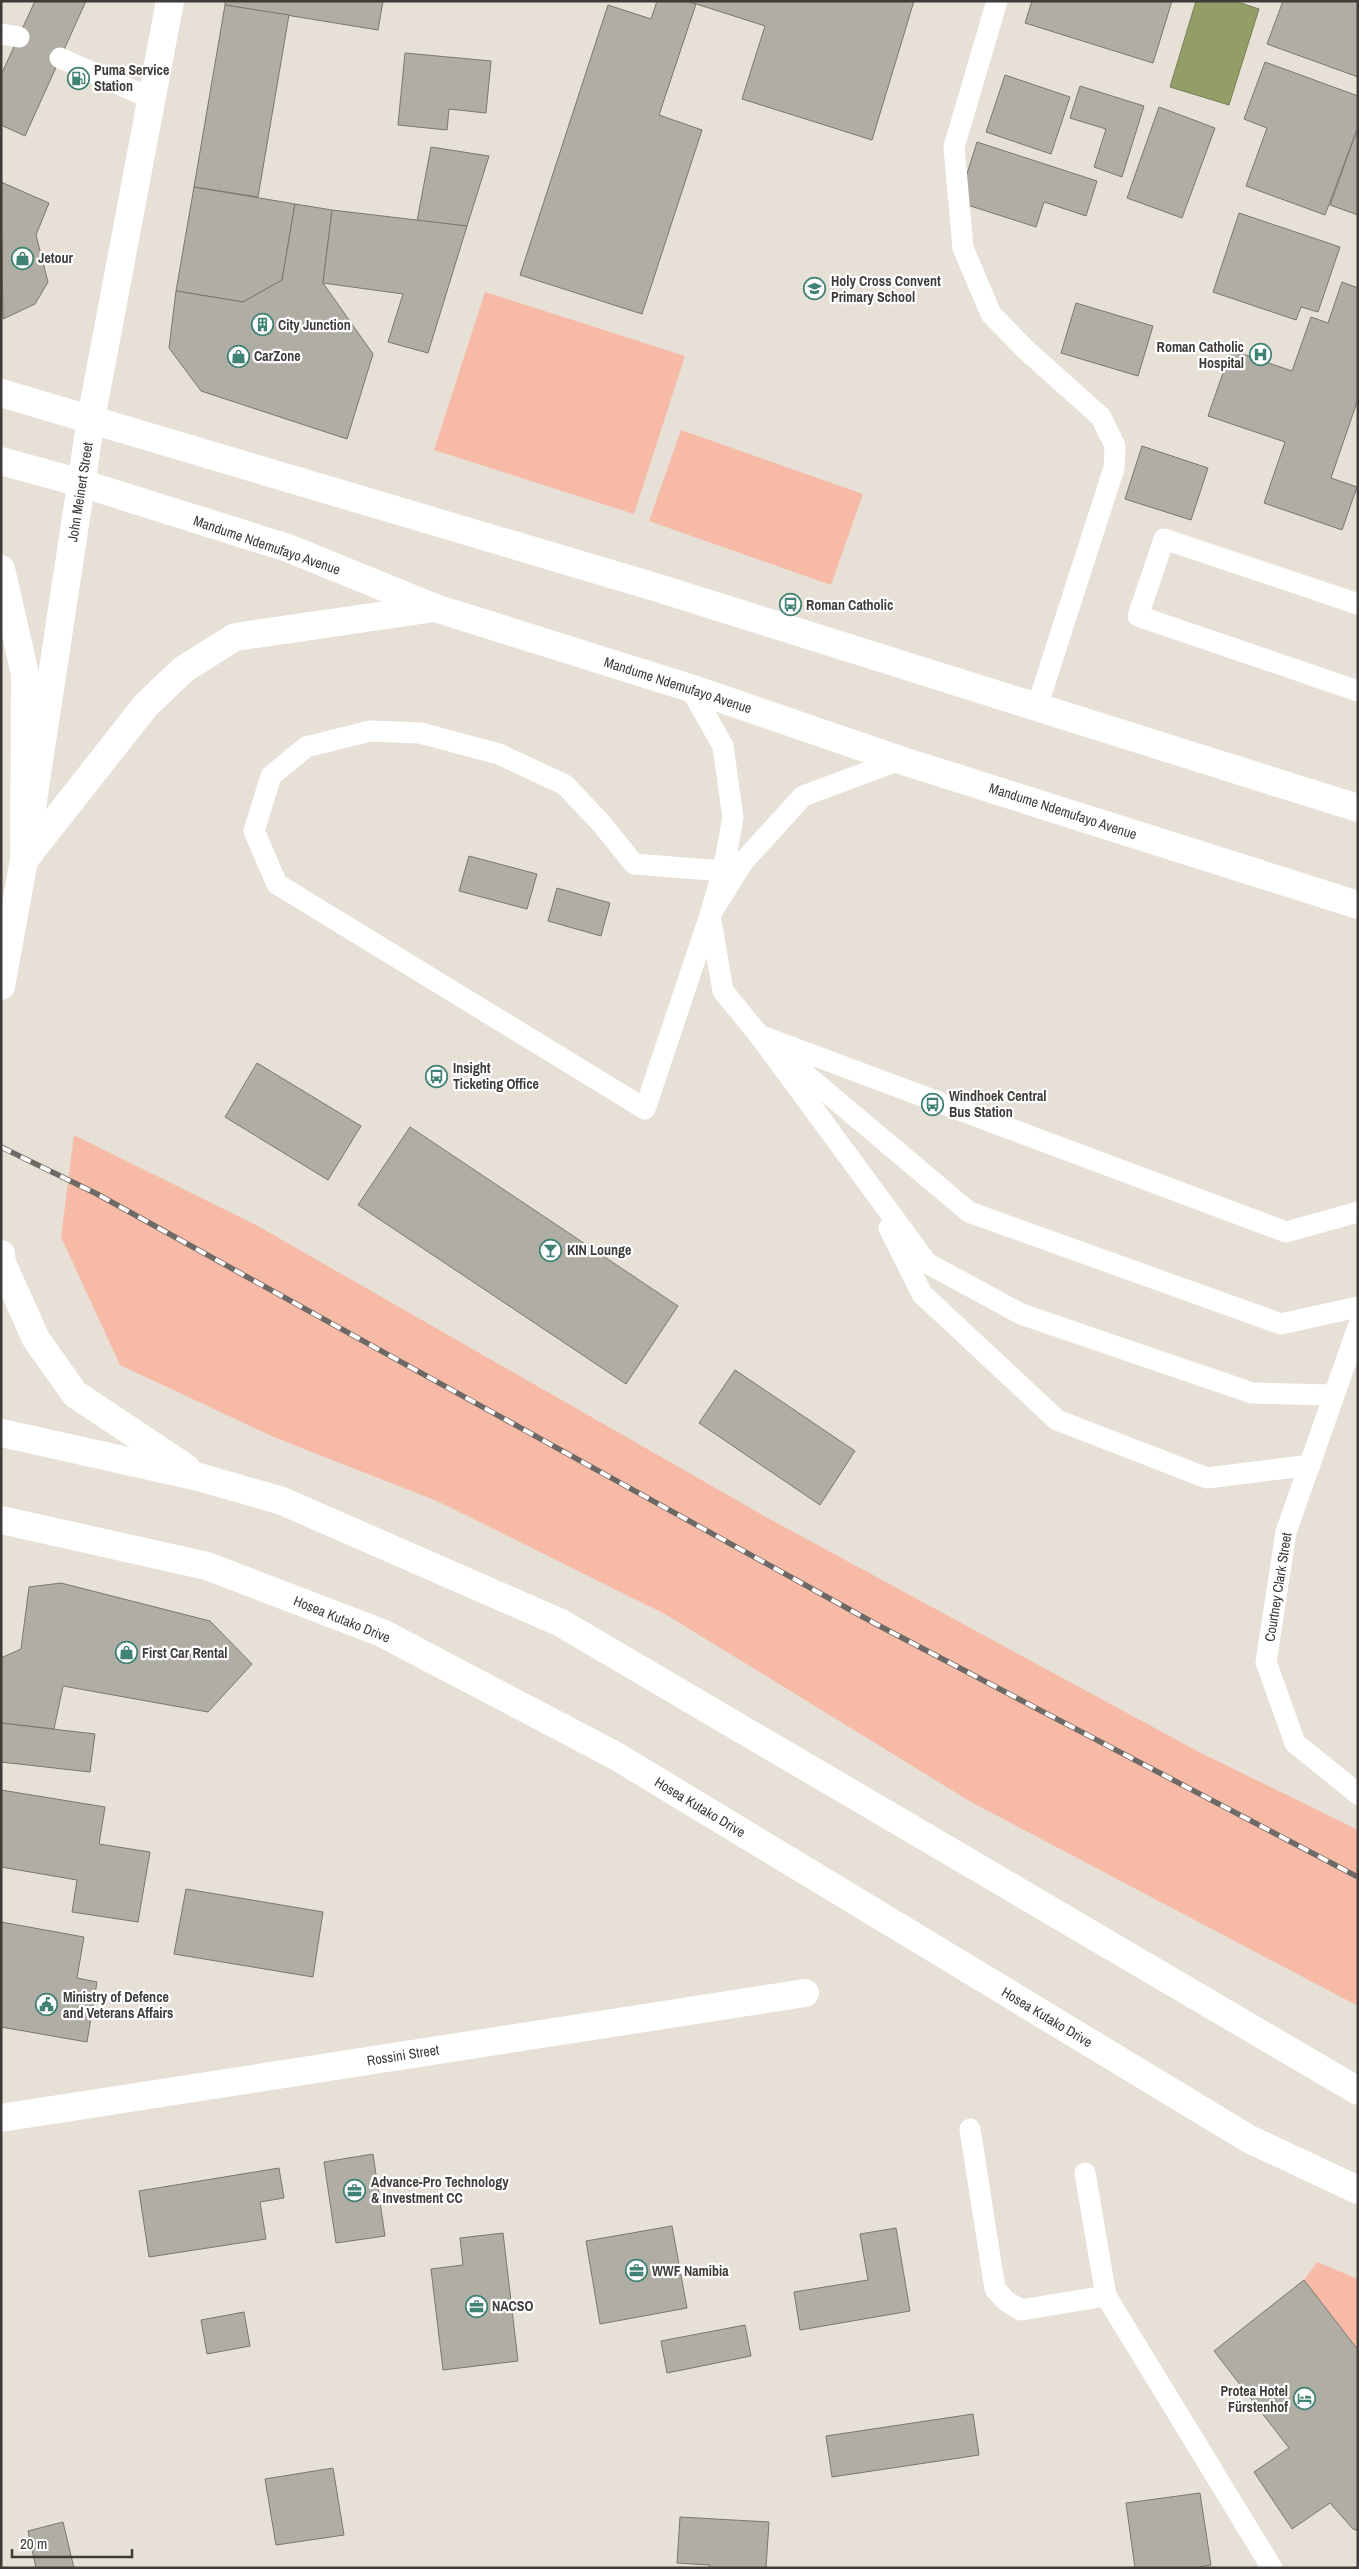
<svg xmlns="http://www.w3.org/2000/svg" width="1359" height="2569" font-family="'Archivo Narrow',sans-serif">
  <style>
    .green { fill: #f7baa7 }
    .water { fill: #929e65; stroke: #798058 }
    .building { fill: #b0aea4; stroke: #79776e }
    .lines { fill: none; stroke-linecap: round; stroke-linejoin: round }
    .service { stroke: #fff; stroke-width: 21 }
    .minor { stroke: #fff; stroke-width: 28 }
    .tertiary { stroke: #fff; stroke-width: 28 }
    .primary { stroke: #fff; stroke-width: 28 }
    .rail-casing { stroke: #6d6964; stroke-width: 5.5 }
    .rail { stroke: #fff; stroke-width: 4; stroke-dasharray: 11; stroke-linecap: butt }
    .labels { text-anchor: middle; stroke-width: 4.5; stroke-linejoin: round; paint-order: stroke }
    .poi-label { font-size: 14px; font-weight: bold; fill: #3e3b38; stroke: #fff; text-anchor: start }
    .street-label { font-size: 14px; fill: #3e3b38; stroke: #fff }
  </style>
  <rect width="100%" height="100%" fill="#e6e0d7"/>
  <g class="green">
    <polygon points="485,292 685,356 634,514 434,450"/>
    <polygon points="681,430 863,494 831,585 649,521"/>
    <polygon points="74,1135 256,1225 766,1517 1199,1752 1358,1830 1358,2006 971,1802 665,1614 437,1501 276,1438 120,1365 61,1237"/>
    <polygon points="1317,2262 1358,2279 1358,2350 1304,2280"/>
  </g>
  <polygon class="water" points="1196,1 1235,1 1259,9 1229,105 1170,87"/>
  <g class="building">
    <polygon points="35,1 86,1 25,136 1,125 1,75"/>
    <polygon points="225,1 383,1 378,30 225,5"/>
    <polygon points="657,1 687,1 696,4 659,115 702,130 642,314 520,275 608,5 651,19"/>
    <polygon points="687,1 914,1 872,140 742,99 765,26"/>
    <polygon points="1032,1 1172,1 1153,63 1025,23"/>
    <polygon points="1283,1 1358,1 1358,77 1267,44"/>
    <polygon points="225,5 289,15 258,197 194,187"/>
    <polygon points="405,53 491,61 486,113 449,109 447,130 398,125"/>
    <polygon points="1265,62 1358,96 1358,127 1325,215 1246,186 1267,128 1244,119"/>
    <polygon points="1005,75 1070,97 1051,154 986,132"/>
    <polygon points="1080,86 1144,106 1122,177 1094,167 1106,129 1070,118"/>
    <polygon points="1159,107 1215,128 1182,218 1127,198"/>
    <polygon points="1358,127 1358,215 1330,205"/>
    <polygon points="977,142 1097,181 1086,216 1044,202 1036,227 958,202"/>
    <polygon points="431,147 489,156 467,226 417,221"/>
    <polygon points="1,182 49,203 36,235 48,282 35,304 3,319"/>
    <polygon points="194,187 295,204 282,280 243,302 176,291"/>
    <polygon points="295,204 332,210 323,283 373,354 347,439 201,391 169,348 176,291 243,302 282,280"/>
    <polygon points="332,210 467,226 428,353 388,342 403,294 323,283"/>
    <polygon points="1239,213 1340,247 1318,312 1301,307 1296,320 1213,292"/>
    <polygon points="1342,282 1358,288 1358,399 1331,478 1357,487 1342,530 1264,503 1285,442 1208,416 1231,350 1292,371 1311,317 1328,323"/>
    <polygon points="1076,303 1153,326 1138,376 1061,353"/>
    <polygon points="1142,446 1208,468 1191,520 1125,499"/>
    <polygon points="469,856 537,874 527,909 459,891"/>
    <polygon points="557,888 610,903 601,936 548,921"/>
    <polygon points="257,1063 361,1126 328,1180 225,1117"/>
    <polygon points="410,1127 678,1306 626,1384 358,1205"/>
    <polygon points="735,1370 855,1451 820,1505 699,1423"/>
    <polygon points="61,1583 210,1621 252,1664 208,1712 63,1686 54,1729 1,1723 1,1658 21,1649 29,1587"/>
    <polygon points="1,1723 95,1734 90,1772 1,1762"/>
    <polygon points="1,1790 105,1807 99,1844 150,1852 138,1922 72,1912 77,1880 1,1867"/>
    <polygon points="186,1889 323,1912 313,1977 174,1954"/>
    <polygon points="1,1922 84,1937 77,1978 97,1982 87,2042 1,2027"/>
    <polygon points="373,2154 385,2236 336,2243 324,2162"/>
    <polygon points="279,2168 284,2198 260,2202 266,2239 149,2257 139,2191"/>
    <polygon points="672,2226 687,2308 600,2324 586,2241"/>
    <polygon points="896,2228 910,2311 800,2330 794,2292 868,2280 860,2234"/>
    <polygon points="503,2233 518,2361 443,2370 431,2269 463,2265 460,2238"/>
    <polygon points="1304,2280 1358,2350 1358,2531 1353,2529 1330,2503 1292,2529 1254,2472 1289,2448 1214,2351"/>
    <polygon points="244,2312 250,2346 207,2354 201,2320"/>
    <polygon points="745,2325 751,2356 667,2373 661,2341"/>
    <polygon points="973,2414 979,2455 832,2477 826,2436"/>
    <polygon points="333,2468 344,2535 276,2545 265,2479"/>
    <polygon points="1200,2493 1211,2565 1194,2568 1135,2568 1126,2503"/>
    <polygon points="680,2517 769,2522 766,2568 709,2568 710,2565 677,2563"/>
    <polygon points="63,2522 74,2568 36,2568 28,2531"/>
  </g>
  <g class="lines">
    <g class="service">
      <polyline points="997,1 954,147 963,248 991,314 1025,349 1101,417 1115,446 1114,468 1037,707"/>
      <polyline points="1,34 19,37"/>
      <polyline points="60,58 152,99"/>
      <polyline points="1358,604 1164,539 1138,616 1358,691"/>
      <polyline points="690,688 723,746 733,818 723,871 710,915 645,1109 277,884 254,831 271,776 306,747 370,731 420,733 499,754 565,785 601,823 634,864 723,871"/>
      <polyline points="900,760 803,796 743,862 710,915 723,991 759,1035 1286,1232 1358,1212"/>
      <polyline points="759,1035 927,1263 1021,1314 1252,1393 1334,1395"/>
      <polyline points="786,1058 969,1212 1281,1324 1358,1307"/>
      <polyline points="889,1228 922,1294 1057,1420 1207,1478 1310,1465"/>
      <polyline points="1358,1327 1286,1532 1266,1662 1295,1743 1358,1794"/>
      <polyline points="970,2129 995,2289 1006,2301 1021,2310 1106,2296 1085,2173"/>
      <polyline points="1106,2296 1272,2568"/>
    </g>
    <polyline class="minor" points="1,2118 805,1993"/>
    <polyline class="tertiary" points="1,986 24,860 91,419 170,1"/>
    <g class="primary">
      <polyline points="1,393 655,587 1358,808"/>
      <polyline points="1,461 81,483 288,548 435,608 690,688 900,760 1358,905"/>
      <polyline points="1,569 25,674 24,860"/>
      <polyline points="24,860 146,705 184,669 235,637 434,608"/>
      <polyline points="1,1254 2,1263 36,1339 75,1394 186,1468"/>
      <polyline points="1,1433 199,1477 282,1501 561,1623 1358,2091"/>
      <polyline points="1,1520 207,1566 382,1633 616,1756 1249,2139 1358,2190"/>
    </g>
    <defs>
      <polyline id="rail" points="1,1147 97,1194 874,1623 1358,1877"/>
    </defs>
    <use href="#rail" class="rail-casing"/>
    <use href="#rail" class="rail"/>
  </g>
  <defs>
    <symbol id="fuel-ring" viewBox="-11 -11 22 22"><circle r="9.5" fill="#fff" stroke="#408273" stroke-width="1.5"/><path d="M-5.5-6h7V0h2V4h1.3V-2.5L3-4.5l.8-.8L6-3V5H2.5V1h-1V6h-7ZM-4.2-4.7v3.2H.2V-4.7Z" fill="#408273"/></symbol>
    <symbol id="shop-ring" viewBox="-11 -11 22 22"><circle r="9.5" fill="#fff" stroke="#408273" stroke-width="1.5"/><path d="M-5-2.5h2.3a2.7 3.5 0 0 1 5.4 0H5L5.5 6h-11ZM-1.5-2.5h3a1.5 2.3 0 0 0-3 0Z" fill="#408273"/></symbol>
    <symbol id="school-ring" viewBox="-11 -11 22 22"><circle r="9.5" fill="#fff" stroke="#408273" stroke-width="1.5"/><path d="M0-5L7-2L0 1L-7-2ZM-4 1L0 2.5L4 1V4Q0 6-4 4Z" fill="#408273"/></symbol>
    <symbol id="building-ring" viewBox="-11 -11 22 22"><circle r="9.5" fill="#fff" stroke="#408273" stroke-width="1.5"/><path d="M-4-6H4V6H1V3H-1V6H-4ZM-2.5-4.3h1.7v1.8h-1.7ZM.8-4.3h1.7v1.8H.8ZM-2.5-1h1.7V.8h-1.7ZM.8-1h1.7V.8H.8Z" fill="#408273"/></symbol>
    <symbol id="hospital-ring" viewBox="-11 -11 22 22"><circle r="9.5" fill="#fff" stroke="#408273" stroke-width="1.5"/><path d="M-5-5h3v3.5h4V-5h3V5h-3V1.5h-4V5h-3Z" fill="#408273"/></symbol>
    <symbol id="bus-ring" viewBox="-11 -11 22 22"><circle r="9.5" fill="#fff" stroke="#408273" stroke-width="1.5"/><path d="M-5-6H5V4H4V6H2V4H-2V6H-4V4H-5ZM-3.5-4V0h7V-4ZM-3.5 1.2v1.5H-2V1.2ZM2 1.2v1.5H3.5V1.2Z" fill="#408273"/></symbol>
    <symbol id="bar-ring" viewBox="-11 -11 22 22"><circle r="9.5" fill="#fff" stroke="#408273" stroke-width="1.5"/><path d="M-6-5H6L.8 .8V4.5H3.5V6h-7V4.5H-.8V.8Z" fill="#408273"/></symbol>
    <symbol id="civic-ring" viewBox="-11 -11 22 22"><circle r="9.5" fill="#fff" stroke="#408273" stroke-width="1.5"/><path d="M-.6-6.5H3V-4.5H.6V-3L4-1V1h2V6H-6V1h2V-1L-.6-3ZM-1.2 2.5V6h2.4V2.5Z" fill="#408273"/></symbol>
    <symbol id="office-ring" viewBox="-11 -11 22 22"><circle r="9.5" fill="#fff" stroke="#408273" stroke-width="1.5"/><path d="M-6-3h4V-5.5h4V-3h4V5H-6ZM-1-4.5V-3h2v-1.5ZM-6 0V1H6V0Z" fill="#408273"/></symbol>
    <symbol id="hotel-ring" viewBox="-11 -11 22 22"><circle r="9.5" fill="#fff" stroke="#408273" stroke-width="1.5"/><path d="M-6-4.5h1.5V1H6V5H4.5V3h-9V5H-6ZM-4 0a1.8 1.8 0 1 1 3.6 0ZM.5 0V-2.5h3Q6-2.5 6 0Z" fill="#408273"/></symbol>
  </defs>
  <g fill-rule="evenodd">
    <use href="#fuel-ring" x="66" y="66" width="25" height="25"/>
    <use href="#shop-ring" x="10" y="246" width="25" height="25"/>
    <use href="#school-ring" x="802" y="276" width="25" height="25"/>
    <use href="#building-ring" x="250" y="312" width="25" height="25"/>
    <use href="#hospital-ring" x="1248" y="342" width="25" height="25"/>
    <use href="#shop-ring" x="226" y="344" width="25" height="25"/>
    <use href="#bus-ring" x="778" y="592" width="25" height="25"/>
    <use href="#bus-ring" x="424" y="1064" width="25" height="25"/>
    <use href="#bus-ring" x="920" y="1092" width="25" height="25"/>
    <use href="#bar-ring" x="538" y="1238" width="25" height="25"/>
    <use href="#shop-ring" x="114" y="1640" width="25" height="25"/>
    <use href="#civic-ring" x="34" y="1992" width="25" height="25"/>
    <use href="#office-ring" x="342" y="2178" width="25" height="25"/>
    <use href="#office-ring" x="624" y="2258" width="25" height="25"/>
    <use href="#office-ring" x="464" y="2294" width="25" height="25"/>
    <use href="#hotel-ring" x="1292" y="2386" width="25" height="25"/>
  </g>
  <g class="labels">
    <g class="poi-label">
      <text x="94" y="75">Puma Service<tspan x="94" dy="16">Station</tspan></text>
      <text x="38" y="263">Jetour</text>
      <text x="831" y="286">Holy Cross Convent<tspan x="831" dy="16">Primary School</tspan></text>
      <text x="278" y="330">City Junction</text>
      <text x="1244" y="352" text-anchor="end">Roman Catholic<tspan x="1244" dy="16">Hospital</tspan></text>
      <text x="254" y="361">CarZone</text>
      <text x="806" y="610">Roman Catholic</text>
      <text x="453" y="1073">Insight<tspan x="453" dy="16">Ticketing Office</tspan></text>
      <text x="949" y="1101">Windhoek Central<tspan x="949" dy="16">Bus Station</tspan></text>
      <text x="567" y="1255">KIN Lounge</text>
      <text x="142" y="1658">First Car Rental</text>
      <text x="63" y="2002">Ministry of Defence<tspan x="63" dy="16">and Veterans Affairs</tspan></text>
      <text x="371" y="2187">Advance-Pro Technology<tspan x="371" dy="16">&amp; Investment CC</tspan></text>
      <text x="652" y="2276">WWF Namibia</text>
      <text x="492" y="2311">NACSO</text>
      <text x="1288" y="2396" text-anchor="end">Protea Hotel<tspan x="1288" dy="16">Fürstenhof</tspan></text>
    </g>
    <g class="street-label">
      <text transform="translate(80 492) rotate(-81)" y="5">John Meinert Street</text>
      <text transform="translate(267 545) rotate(19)" y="5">Mandume Ndemufayo Avenue</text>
      <text transform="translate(678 685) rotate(18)" y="5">Mandume Ndemufayo Avenue</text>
      <text transform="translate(1063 811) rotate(18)" y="5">Mandume Ndemufayo Avenue</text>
      <text transform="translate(1278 1587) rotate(-81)" y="5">Courtney Clark Street</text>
      <text transform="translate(342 1619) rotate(22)" y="5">Hosea Kutako Drive</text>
      <text transform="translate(700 1807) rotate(31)" y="5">Hosea Kutako Drive</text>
      <text transform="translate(1047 2017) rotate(31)" y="5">Hosea Kutako Drive</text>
      <text transform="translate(403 2055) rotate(-9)" y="5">Rossini Street</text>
    </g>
  </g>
  <rect width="1359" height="2569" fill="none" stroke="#3e3b38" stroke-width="5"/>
  <path d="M12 2549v8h120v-8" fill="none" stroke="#3e3b38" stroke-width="2.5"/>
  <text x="20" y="2549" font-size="15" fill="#3e3b38" stroke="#ffffff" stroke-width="4" paint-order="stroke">20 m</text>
</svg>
